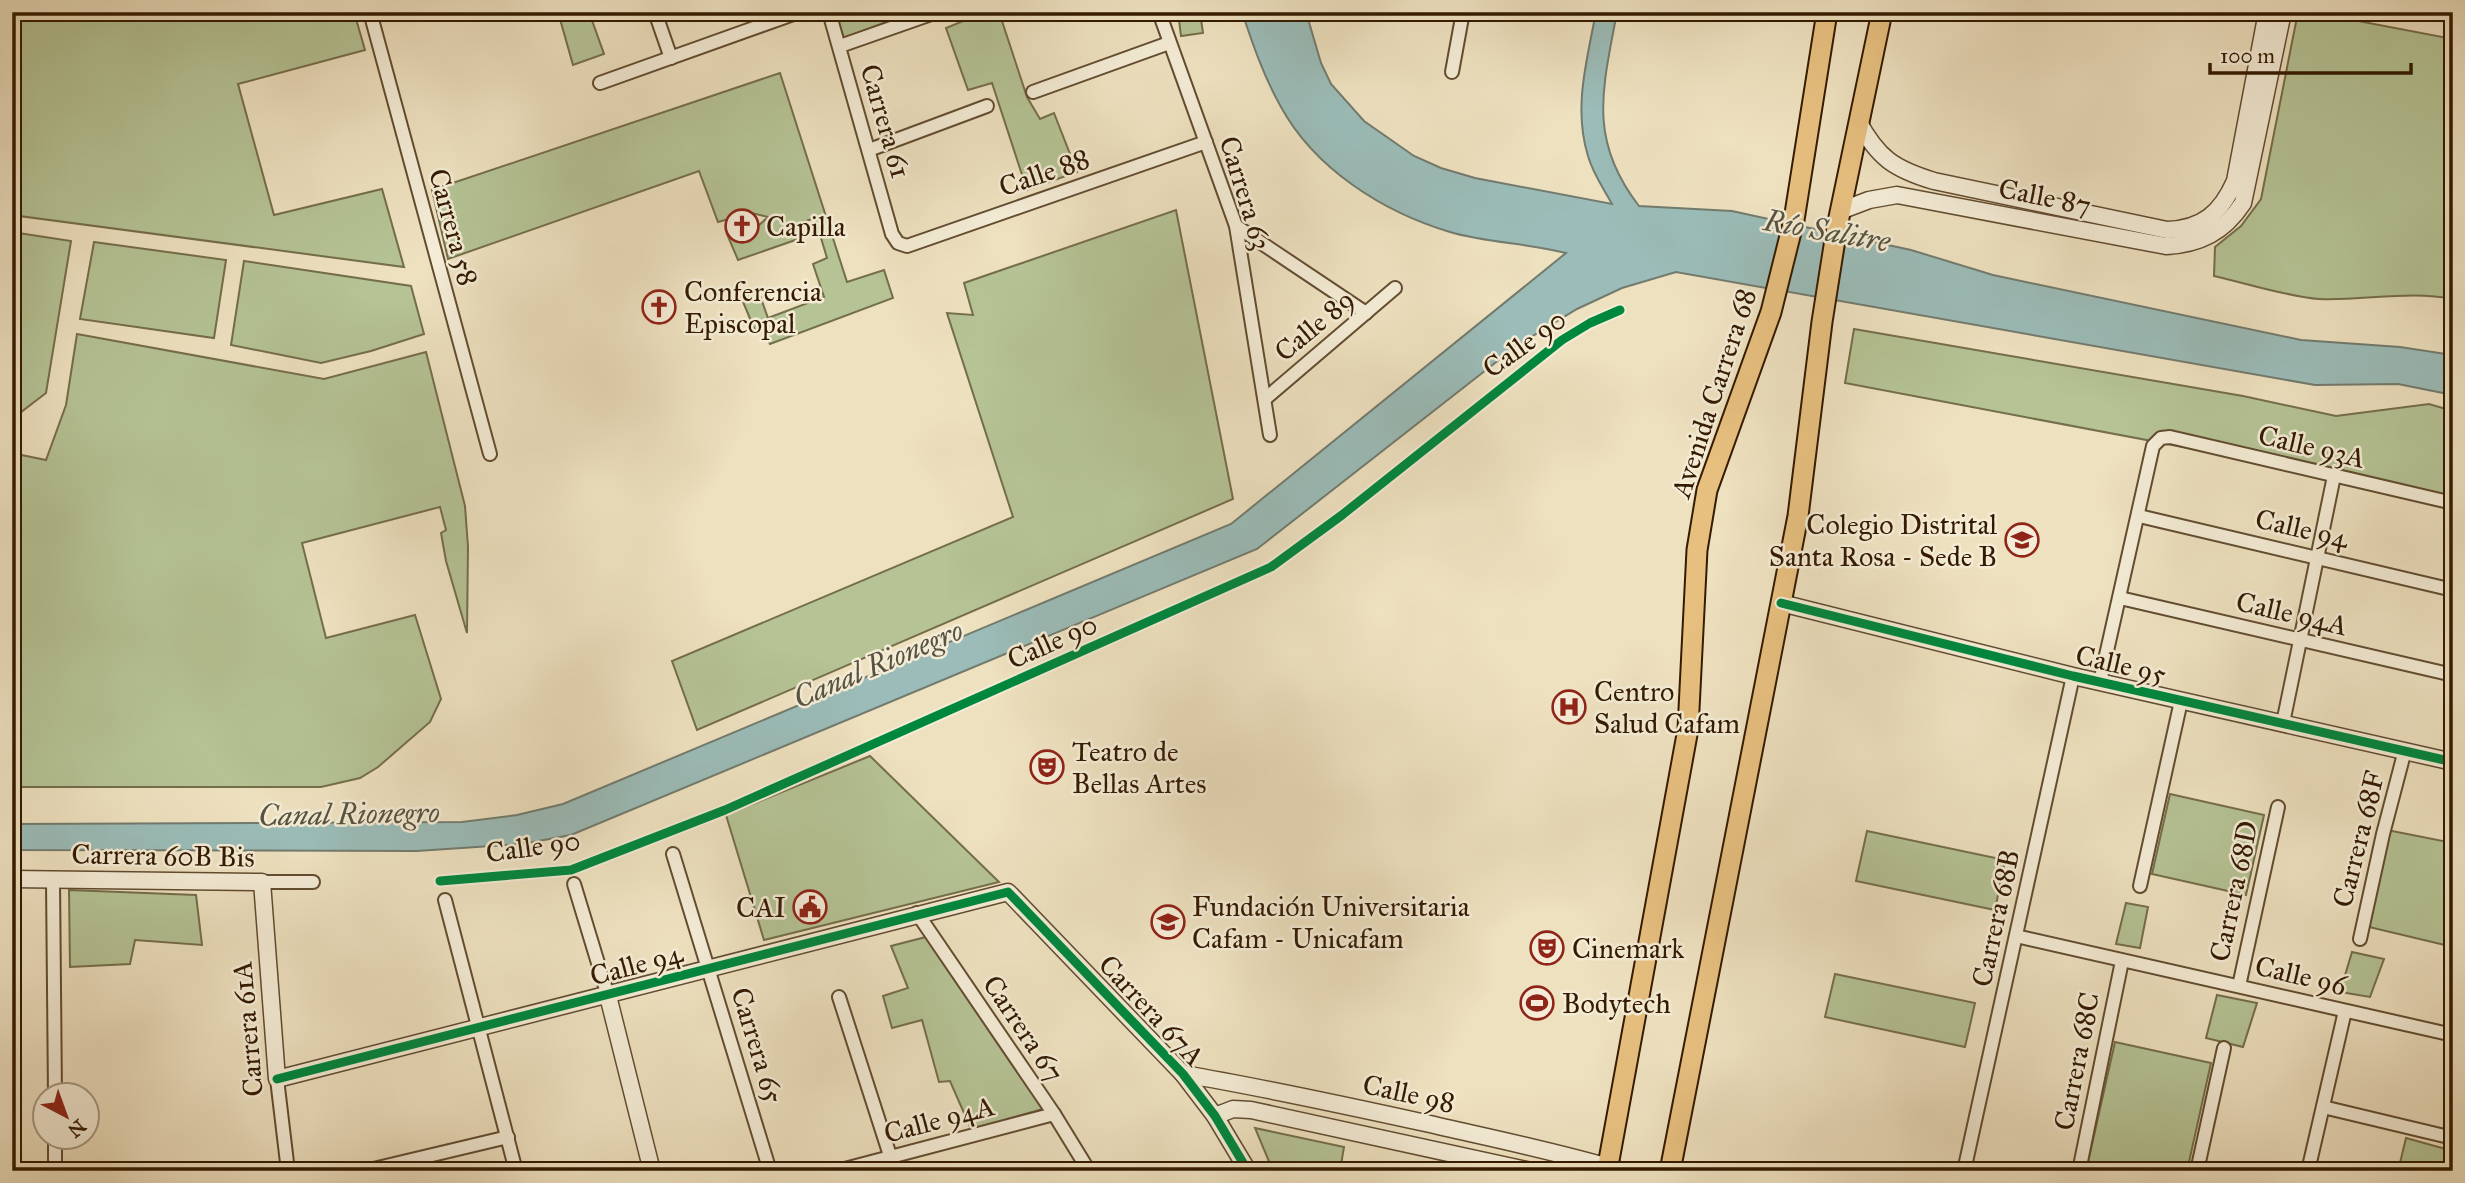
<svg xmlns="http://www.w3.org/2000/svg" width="2465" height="1183" font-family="'IM FELL Great Primer',serif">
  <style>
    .green { fill: #b5c395; stroke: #746e4a; stroke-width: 2 }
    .water { fill: #9bbcb8; stroke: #727b6e; stroke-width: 2 }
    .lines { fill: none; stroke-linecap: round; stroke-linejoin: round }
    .minor-casing { stroke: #624c30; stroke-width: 16 }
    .tertiary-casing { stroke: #624c30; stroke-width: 19 }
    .primary-casing { stroke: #341a00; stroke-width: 23 }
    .minor { stroke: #f4ecd6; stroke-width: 12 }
    .tertiary { stroke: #f4ecd6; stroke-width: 16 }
    .primary { stroke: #e7c080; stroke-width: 19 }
    .cycleway-casing { stroke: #f4ecd6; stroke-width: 13 }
    .cycleway { stroke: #00873e; stroke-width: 9 }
    .labels { text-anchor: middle; stroke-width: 5; stroke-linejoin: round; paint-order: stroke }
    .street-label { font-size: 28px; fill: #341a00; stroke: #f4ecd6 }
    .poi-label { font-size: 28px; fill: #341a00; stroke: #f4ecd6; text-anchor: start }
    .water-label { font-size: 30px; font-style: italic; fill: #585340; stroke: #f4ecd6 }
  </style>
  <rect width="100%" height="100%" fill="#eee1c0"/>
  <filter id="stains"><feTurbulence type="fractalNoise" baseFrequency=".00286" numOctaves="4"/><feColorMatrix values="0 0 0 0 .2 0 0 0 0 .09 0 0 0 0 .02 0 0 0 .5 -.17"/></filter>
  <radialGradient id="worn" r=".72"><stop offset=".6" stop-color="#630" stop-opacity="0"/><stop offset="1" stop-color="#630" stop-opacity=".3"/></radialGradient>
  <g class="green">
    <polygon points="12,12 354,12 365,50 238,84 274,215 382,189 404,267 12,215"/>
    <polygon points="558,12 589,12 604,54 573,65"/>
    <polygon points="835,12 913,12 844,38"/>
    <polygon points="985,12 999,12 1027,97 1040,119 1054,113 1077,172 1027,190 992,83 968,90 946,28"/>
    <polygon points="1178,12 1200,12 1203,33 1181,36"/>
    <path d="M2298 12H2311L2453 39V299C2410 290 2363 301 2319 299 2289 297 2245 283 2214 276L2215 247 2241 226 2261 199Z"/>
    <polygon points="780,73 847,282 884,270 893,298 770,344 764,331 756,333 741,297 758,290 768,318 824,297 813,264 827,258 815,218 800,223 804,237 738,260 727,234 746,232 747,236 768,217 743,211 743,215 718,222 699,171 448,259 432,190"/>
    <polygon points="1176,210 1233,499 697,730 672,661 1013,517 947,313 973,315 964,283"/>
    <polygon points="12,232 71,241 46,393 20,413 12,432"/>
    <polygon points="94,242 226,260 214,338 80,319"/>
    <polygon points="244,261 411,286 424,334 371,351 321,363 231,345"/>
    <polygon points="1854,329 2243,396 2336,416 2429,404 2453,411 2453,498 1845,383"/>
    <polygon points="77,334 324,379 426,352 465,506 468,547 467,633 446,561 441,533 446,530 440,507 302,543 326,638 415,615 441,699 430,722 378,767 360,778 321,787 12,787 12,453 46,460 66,405"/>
    <polygon points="870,756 999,882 764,940 726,815"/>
    <polygon points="2170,794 2264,815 2246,895 2152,874"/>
    <polygon points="2387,830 2453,843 2453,947 2365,926"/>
    <polygon points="1867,831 2005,860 1995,910 1856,881"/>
    <polygon points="69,890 196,895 202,945 135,940 130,964 70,967"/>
    <polygon points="2126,903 2148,907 2140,948 2116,944"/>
    <polygon points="926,937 1043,1109 971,1129 950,1081 939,1082 922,1020 892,1028 883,996 908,988 891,946"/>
    <polygon points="2352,952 2384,959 2370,997 2340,992"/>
    <polygon points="1835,974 1975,1003 1965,1047 1825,1017"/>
    <polygon points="2217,995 2257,1003 2243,1047 2206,1038"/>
    <polygon points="2115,1042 2211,1063 2187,1171 2086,1171"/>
    <polygon points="1255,1128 1344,1147 1340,1171 1273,1171"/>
    <polygon points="2406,1138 2453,1151 2453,1171 2398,1171"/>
  </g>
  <path class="water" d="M1242 12H1306L1321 63 1331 84 1364 121 1414 156 1441 168 1475 178 1612 204C1604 189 1593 174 1588 156 1573 108 1587 60 1596 12H1617C1603 88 1587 139 1639 206L1732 211 1911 250 1993 275 2301 340 2400 347 2453 355V395L2398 384 2315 385 1676 272 1622 288 1577 309 1518 345 1257 549 571 835 522 844 417 851 12 850V824L462 822 517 815 563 804 1231 524 1566 253C1528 243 1487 243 1450 232 1383 212 1315 169 1281 107 1264 77 1253 45 1242 12Z"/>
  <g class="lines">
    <defs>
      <g id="minor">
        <polyline points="370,12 490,454"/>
        <polyline points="655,12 671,58"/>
        <polyline points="829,12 892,234 898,243 907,246 1206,142"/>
        <polyline points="1159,12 1236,226 1270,435"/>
        <polyline points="840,46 937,12"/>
        <polyline points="1452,72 1463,12"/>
        <polyline points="600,83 799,12"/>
        <polyline points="1033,92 1169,43"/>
        <polyline points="869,150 987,106"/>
        <polyline points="1236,226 1366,313"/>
        <polyline points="1265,399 1395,288"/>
        <polyline points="2139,516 2453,590"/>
        <polyline points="2120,598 2453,675"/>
        <polyline points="2100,682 2153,446 2161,438 2170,437 2453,503"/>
        <polyline points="2283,723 2334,476"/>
        <polyline points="673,854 770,1171"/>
        <polyline points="53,880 55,1096"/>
        <polyline points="262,882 313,882"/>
        <polyline points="574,884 608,996"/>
        <polyline points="2140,886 2181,701"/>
        <polyline points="445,900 516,1171"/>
        <polyline points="917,913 1054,1114 1089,1171"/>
        <polyline points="2016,936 2453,1035"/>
        <polyline points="2360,939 2383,834 2405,750"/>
        <polyline points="2239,986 2278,807"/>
        <polyline points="839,997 895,1171"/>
        <polyline points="277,1079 288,1171"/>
        <polyline points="2323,1107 2453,1138"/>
        <polyline points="55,1138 55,1171"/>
        <polyline points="365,1171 508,1137"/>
        <polyline points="837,1171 1054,1114"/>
        <polyline points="1964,1171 2073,676"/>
        <polyline points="2079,1171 2122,961"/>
        <polyline points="2197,1171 2224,1048"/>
        <polyline points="2308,1171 2345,1011"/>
      </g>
      <g id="tertiary">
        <path d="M1858 121C1878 158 1894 169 1934 181L2167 230C2202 229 2221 213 2235 181L2267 12"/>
        <path d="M1840 211 1869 200 1897 195 2166 246C2200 244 2224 232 2243 203L2283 12"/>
        <polyline points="1781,603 2073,676 2453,762"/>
        <polyline points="12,879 262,882 277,1079 1008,892 1183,1074 1215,1116 1248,1171"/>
        <polyline points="608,996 652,1171"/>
        <path d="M1183 1074C1266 1088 1348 1106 1430 1124 1494 1139 1559 1152 1622 1171"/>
        <polyline points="1215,1116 1233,1109 1251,1110 1531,1171"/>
      </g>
      <g id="primary">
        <polyline points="1607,1171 1688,729 1697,550 1707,490 1771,312 1794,220 1827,12"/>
        <polyline points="1670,1171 1798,516 1822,322 1837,227 1882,12"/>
      </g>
    </defs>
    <use href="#minor" class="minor-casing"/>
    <use href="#tertiary" class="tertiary-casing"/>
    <use href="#primary" class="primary-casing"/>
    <use href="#minor" class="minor"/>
    <use href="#tertiary" class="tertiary"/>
    <use href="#primary" class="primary"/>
    <defs>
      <g id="cycleway">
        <polyline points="1781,603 2073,676 2453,762"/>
        <polyline points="440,881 571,870 725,810 1271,567 1342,515 1562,340 1590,323 1620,310"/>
        <polyline points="277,1079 1008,892 1183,1074 1215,1116 1248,1171"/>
      </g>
    </defs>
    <use href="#cycleway" class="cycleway-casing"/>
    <use href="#cycleway" class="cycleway"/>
  </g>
  <defs>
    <symbol id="church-ring" viewBox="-11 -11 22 22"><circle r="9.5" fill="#f4ecd6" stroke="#8f2418" stroke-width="1.5"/><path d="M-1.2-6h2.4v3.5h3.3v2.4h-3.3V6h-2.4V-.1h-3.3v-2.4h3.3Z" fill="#8f2418"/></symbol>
    <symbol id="school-ring" viewBox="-11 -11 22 22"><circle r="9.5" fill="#f4ecd6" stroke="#8f2418" stroke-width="1.5"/><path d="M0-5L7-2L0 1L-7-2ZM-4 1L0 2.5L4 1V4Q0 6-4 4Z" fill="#8f2418"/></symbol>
    <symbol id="hospital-ring" viewBox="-11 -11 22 22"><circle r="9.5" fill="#f4ecd6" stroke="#8f2418" stroke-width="1.5"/><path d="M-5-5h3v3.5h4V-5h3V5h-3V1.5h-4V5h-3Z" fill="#8f2418"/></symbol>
    <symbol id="theatre-ring" viewBox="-11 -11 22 22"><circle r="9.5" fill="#f4ecd6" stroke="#8f2418" stroke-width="1.5"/><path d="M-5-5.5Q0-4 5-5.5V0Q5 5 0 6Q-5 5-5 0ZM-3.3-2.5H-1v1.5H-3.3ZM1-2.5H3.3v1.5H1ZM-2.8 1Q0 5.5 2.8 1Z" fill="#8f2418"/></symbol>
    <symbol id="civic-ring" viewBox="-11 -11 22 22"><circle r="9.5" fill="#f4ecd6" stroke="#8f2418" stroke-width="1.5"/><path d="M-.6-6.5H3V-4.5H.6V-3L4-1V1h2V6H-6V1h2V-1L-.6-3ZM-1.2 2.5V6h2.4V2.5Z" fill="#8f2418"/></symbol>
    <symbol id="university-ring" viewBox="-11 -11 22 22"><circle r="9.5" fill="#f4ecd6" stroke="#8f2418" stroke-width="1.5"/><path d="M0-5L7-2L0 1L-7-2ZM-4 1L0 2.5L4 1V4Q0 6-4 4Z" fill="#8f2418"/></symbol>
    <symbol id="stadium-ring" viewBox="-11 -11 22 22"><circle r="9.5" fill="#f4ecd6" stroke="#8f2418" stroke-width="1.5"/><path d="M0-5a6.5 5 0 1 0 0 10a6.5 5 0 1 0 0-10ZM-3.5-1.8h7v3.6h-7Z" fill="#8f2418"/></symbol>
  </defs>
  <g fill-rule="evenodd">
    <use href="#church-ring" x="723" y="207" width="38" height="38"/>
    <use href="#church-ring" x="640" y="288" width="38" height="38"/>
    <use href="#school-ring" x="2003" y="521" width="38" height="38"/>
    <use href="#hospital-ring" x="1550" y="688" width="38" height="38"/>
    <use href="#theatre-ring" x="1028" y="748" width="38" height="38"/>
    <use href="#civic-ring" x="791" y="888" width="38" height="38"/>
    <use href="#university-ring" x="1149" y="903" width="38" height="38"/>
    <use href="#theatre-ring" x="1528" y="929" width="38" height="38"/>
    <use href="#stadium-ring" x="1518" y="984" width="38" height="38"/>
  </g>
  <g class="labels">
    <g class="street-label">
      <text transform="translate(886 121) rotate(74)" y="10">Carrera 61</text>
      <text transform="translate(1044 172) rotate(-19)" y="10">Calle 88</text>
      <text transform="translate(1246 193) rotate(73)" y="10">Carrera 63</text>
      <text transform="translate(2045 196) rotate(11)" y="10">Calle 87</text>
      <text transform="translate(454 227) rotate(75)" y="10">Carrera 58</text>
      <text transform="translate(1314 325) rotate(-40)" y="10">Calle 89</text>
      <text transform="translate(1524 343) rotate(-36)" y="10">Calle 90</text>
      <text transform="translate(1713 393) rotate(-72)" y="10">Avenida Carrera 68</text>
      <text transform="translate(2312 446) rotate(13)" y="10">Calle 93A</text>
      <text transform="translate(2302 528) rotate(13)" y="10">Calle 94</text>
      <text transform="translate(2292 613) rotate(13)" y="10">Calle 94A</text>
      <text transform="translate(1052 641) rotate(-24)" y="10">Calle 90</text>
      <text transform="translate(2121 664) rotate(13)" y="10">Calle 95</text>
      <text transform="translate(2358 839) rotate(-76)" y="10">Carrera 68F</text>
      <text transform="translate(533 846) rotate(-8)" y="10">Calle 90</text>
      <text transform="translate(163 855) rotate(1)" y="10">Carrera 60B Bis</text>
      <text transform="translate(2233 891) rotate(-78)" y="10">Carrera 68D</text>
      <text transform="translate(1995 918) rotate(-78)" y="10">Carrera 68B</text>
      <text transform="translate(636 964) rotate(-15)" y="10">Calle 94</text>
      <text transform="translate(2301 975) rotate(13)" y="10">Calle 96</text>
      <text transform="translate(1152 1010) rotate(47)" y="10">Carrera 67A</text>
      <text transform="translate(1024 1028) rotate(56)" y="10">Carrera 67</text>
      <text transform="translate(247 1029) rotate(-95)" y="10">Carrera 61A</text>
      <text transform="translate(758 1045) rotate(73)" y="10">Carrera 65</text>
      <text transform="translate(2076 1061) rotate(-79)" y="10">Carrera 68C</text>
      <text transform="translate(1409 1093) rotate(12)" y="10">Calle 98</text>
      <text transform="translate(939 1119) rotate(-15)" y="10">Calle 94A</text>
    </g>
    <g class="poi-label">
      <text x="766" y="236">Capilla</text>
      <text x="684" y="301">Conferencia<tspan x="684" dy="32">Episcopal</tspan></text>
      <text x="1997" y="534" text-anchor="end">Colegio Distrital<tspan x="1997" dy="32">Santa Rosa - Sede B</tspan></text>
      <text x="1594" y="701">Centro<tspan x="1594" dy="32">Salud Cafam</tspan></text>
      <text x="1072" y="761">Teatro de<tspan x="1072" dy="32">Bellas Artes</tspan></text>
      <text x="1192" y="916">Fundación Universitaria<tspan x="1192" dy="32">Cafam - Unicafam</tspan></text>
      <text x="786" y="917" text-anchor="end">CAI</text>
      <text x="1572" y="958">Cinemark</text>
      <text x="1562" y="1013">Bodytech</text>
    </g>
    <g class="water-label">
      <text transform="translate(1827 231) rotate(10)" y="10">Río Salitre</text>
      <text transform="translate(878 664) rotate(-23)" y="10">Canal Rionegro</text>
      <text transform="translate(349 814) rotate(-1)" y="10">Canal Rionegro</text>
    </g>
  </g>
  <rect width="2465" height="1183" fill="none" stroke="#eee1c0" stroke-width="42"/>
  <rect x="14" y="14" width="2437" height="1155" fill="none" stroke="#341a00" stroke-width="3.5"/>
  <rect x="21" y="21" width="2423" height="1141" fill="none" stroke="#341a00" stroke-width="2"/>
  <g transform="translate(66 1116) rotate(139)"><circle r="33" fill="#f4ecd6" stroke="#a79880" stroke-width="2"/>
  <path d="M0-5L12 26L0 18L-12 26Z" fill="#8f2418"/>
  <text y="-10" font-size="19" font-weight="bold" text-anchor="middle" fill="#341a00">N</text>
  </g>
  <path d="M2210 63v10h201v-10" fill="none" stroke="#341a00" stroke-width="3.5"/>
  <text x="2220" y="63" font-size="21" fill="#341a00" stroke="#f4ecd6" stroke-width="5" paint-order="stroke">100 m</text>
  <rect width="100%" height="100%" filter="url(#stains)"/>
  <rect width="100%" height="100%" fill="url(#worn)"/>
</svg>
